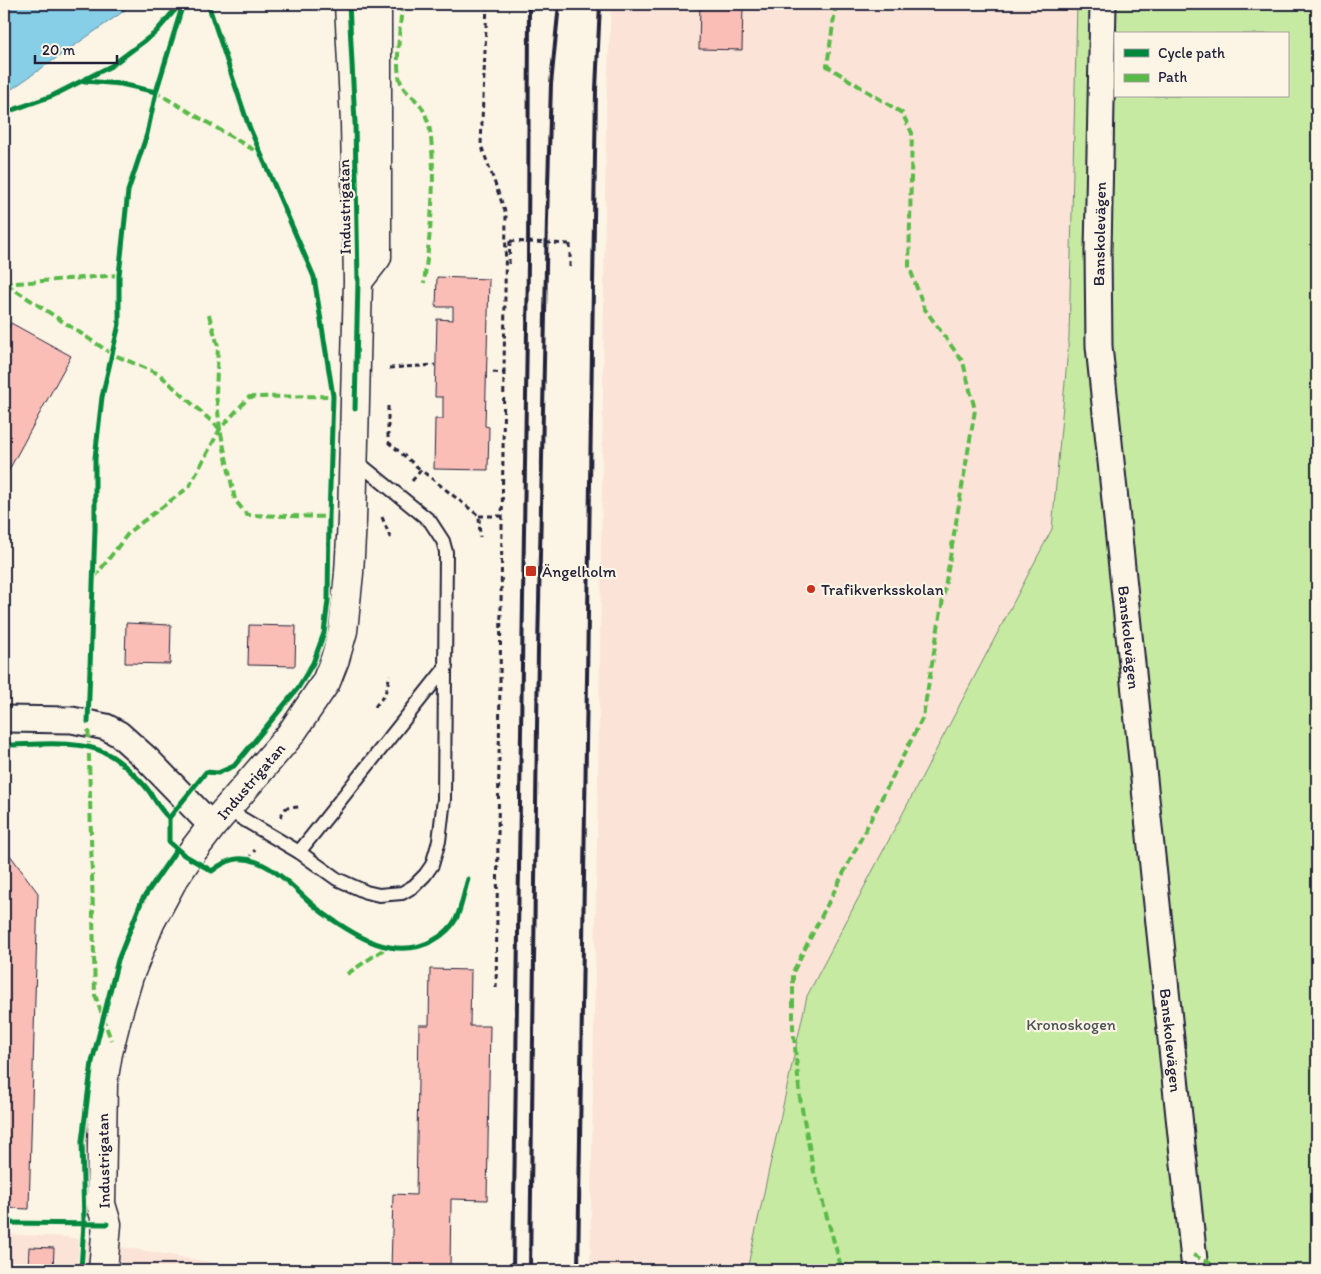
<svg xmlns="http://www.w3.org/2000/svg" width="1321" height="1274" font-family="Itim,sans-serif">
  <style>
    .built { fill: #fbe4d7 }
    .green { fill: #c7eaa3; stroke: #74866f; fill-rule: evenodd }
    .water { fill: #86cfe7; stroke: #5e8aa2 }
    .building { fill: #fabeb7; stroke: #22223b }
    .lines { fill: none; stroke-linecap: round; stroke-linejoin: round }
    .lane-casing { stroke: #22223b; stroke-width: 16 }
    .street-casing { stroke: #22223b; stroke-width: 29 }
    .secondary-casing { stroke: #22223b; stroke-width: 31 }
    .path { stroke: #22223b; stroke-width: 3; stroke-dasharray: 5 4; stroke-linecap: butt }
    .lane { stroke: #fcf5e5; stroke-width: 12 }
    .street { stroke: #fcf5e5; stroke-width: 25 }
    .secondary { stroke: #fcf5e5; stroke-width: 28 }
    .rail { stroke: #22223b; stroke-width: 4 }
    .path-bridge { stroke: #22223b; stroke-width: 3; stroke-dasharray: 5 4; stroke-linecap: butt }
    .quiet { stroke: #58b947; stroke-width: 4; stroke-dasharray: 8 4; stroke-linecap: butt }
    .cycleway-casing { stroke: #fcf5e5; stroke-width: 8 }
    .cycleway { stroke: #00873e; stroke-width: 5 }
    .poi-dot { fill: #c8321e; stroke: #fcf5e5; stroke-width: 2 }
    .labels { text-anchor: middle; stroke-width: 4.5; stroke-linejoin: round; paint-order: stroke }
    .street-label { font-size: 16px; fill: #22223b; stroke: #fcf5e5 }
    .poi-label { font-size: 16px; fill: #22223b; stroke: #fcf5e5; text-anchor: start }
    .park-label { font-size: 16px; fill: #4b5455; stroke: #fcf5e5 }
  </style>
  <rect width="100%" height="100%" fill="#fcf5e5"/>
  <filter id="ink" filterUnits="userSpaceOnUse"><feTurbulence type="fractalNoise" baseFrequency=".02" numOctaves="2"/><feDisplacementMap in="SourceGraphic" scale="10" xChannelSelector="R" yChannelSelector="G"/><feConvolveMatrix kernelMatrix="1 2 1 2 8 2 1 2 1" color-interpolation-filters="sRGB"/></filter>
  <g filter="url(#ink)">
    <g class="built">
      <polygon points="611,4 1077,4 1069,337 1052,529 807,996 747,1270 590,1270 600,649 606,110"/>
      <polygon points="4,1234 67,1237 232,1266 238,1270 4,1270"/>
    </g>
    <path class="green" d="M1077 4H1317V1270H747L807 996 1052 529 1069 337ZM1115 34H1287V96H1115Z"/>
    <polygon class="water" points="4,4 128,4 124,11 9,91 4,92"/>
    <g class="building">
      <polygon points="700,4 743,4 742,50 699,49"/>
      <polygon points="437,277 489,279 485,426 489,427 488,470 434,469 435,419 443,419 443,397 435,397 437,319 453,320 453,307 436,307"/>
      <polygon points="11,323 71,356 4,479 4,337"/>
      <polygon points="126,623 171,625 170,664 125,663"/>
      <polygon points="249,625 296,626 295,666 248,665"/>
      <polygon points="4,847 38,893 29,1209 4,1208"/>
      <polygon points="430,969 471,970 470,1026 490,1026 487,1200 451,1199 450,1270 391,1270 393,1194 416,1195 419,1025 429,1025"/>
      <polygon points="29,1247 54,1248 53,1270 28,1270"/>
    </g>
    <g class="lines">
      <defs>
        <g id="lane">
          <polyline points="226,809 299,852 337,879 366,892 379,895 402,893 414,886 425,875 432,865 439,841 444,799 446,552 443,541 430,521 355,460"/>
          <polyline points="299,852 446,667"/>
        </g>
        <g id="street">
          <path id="s1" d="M1103 4 1098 251 1099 346 1195 1270"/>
          <polyline points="4,719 72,720 106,727 119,734 147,759 212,826"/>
        </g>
        <g id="secondary">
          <polyline points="360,279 377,257 377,4"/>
          <path id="s2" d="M103 1270 107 1224 101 1204 103 1083 108 1053 118 1013 129 976 150 923 172 882 192 852 212 826 290 735 326 682 335 659 343 631 349 573 352 520 358 281 355 123 349 4"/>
        </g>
      </defs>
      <use href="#lane" class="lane-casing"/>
      <use href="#street" class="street-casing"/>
      <use href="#secondary" class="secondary-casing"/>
      <g class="path">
        <polyline points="487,4 481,145 506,214 504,373"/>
        <polyline points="509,264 510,241"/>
        <polyline points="570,267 570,244"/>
        <polyline points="389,368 435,365"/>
        <polyline points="493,372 504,373 496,992"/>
        <polyline points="388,406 388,442 421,470"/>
        <polyline points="412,481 421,470 479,516 480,537"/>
        <polyline points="479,516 503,516"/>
        <polyline points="382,517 392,542"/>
        <polyline points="375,707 385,694 390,675"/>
        <polyline points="280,817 286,808 299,807"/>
        <polyline points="248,859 255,850"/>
      </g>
      <use href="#lane" class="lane"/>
      <use href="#street" class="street"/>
      <use href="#secondary" class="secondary"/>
      <g class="rail">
        <polyline points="513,1270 528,263 529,4"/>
        <polyline points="530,1270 538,650 547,219 551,84 559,4"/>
        <polyline points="578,1270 596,89 600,4"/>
      </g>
      <polyline class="path-bridge" points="510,241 570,244"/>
      <g class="quiet">
        <path d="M402 4C401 23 394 67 401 83 405 93 415 98 421 106 425 112 429 124 430 131 437 177 430 236 424 283"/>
        <polyline points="836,4 827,66 902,113 912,133 909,266 924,308 963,362 975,410 923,717 793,972 793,1027 800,1098 813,1168 842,1270"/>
        <polyline points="154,91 259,153"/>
        <polyline points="4,284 119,275"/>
        <polyline points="6,284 112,354 159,374 220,429 235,500 247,515 329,517"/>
        <polyline points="209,315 218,346 216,394 220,429"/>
        <polyline points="94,578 130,531 189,487 220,429 249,397 333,396"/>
        <polyline points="88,718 95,995 111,1040"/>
        <polyline points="347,974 387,947"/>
        <polyline points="1193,1255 1224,1270"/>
      </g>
      <defs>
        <g id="cycleway">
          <polyline points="349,4 355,123 358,281 355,409"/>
          <polyline points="85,81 121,84 156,92"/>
          <polyline points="4,113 52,96 111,66 155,33 180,4"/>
          <polyline points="88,722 95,529 95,458 102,397 119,324 119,275 128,191 147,134 156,92 183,4"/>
          <path d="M4 745C34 745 78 739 106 753 120 760 133 773 144 785 154 796 157 807 169 818V842L184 855 212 871C226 860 239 855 257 862 283 872 301 897 323 913 355 936 395 962 434 940 443 935 451 928 456 919 462 907 464 891 468 879"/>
          <polyline points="169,818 206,772 218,773 234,766 298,688 313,663 324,633 328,600 329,517 333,396 314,277 248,124 208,4"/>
          <polyline points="4,1223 107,1224"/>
          <polyline points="81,1270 84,1223 82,1141 92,1062 118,960 142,900 177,849"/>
        </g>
      </defs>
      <use href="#cycleway" class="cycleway-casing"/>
      <use href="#cycleway" class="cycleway"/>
    </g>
  </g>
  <g class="poi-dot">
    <rect x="525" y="565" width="12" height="12" rx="2.5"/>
    <circle cx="811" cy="589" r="5"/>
  </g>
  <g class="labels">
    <g class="street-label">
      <text transform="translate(344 207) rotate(-91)" y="6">Industrigatan</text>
      <text transform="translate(1099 234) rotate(-89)" y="6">Banskolevägen</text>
      <text dy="6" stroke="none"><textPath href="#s1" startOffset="635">Banskolevägen</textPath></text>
      <text dy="6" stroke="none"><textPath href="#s2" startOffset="530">Industrigatan</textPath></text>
      <text dy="6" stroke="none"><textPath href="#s1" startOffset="1040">Banskolevägen</textPath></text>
      <text transform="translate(103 1161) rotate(-91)" y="6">Industrigatan</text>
    </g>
    <g class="poi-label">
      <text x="542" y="577">Ängelholm</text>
      <text x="821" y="595">Trafikverksskolan</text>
    </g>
    <g class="park-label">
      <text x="1071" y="1030">Kronoskogen</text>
    </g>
  </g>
  <rect width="1321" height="1274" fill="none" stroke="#fcf5e5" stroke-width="20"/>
  <rect x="10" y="10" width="1301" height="1254" fill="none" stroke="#22223b" stroke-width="2" filter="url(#ink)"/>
  <rect x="1114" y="32" width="175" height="65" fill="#fcf5e5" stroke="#a5a1a1"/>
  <rect x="1124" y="49" width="25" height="8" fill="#00873e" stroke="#a5a1a1"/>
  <text x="1158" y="58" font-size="15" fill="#22223b">Cycle path</text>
  <rect x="1124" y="74" width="25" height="8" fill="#58b947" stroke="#a5a1a1"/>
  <text x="1158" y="82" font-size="15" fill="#22223b">Path</text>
  <path d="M35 55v8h82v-8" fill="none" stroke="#22223b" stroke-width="2.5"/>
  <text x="42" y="55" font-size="15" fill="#22223b" stroke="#fcf5e5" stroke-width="4" paint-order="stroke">20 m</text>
</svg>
